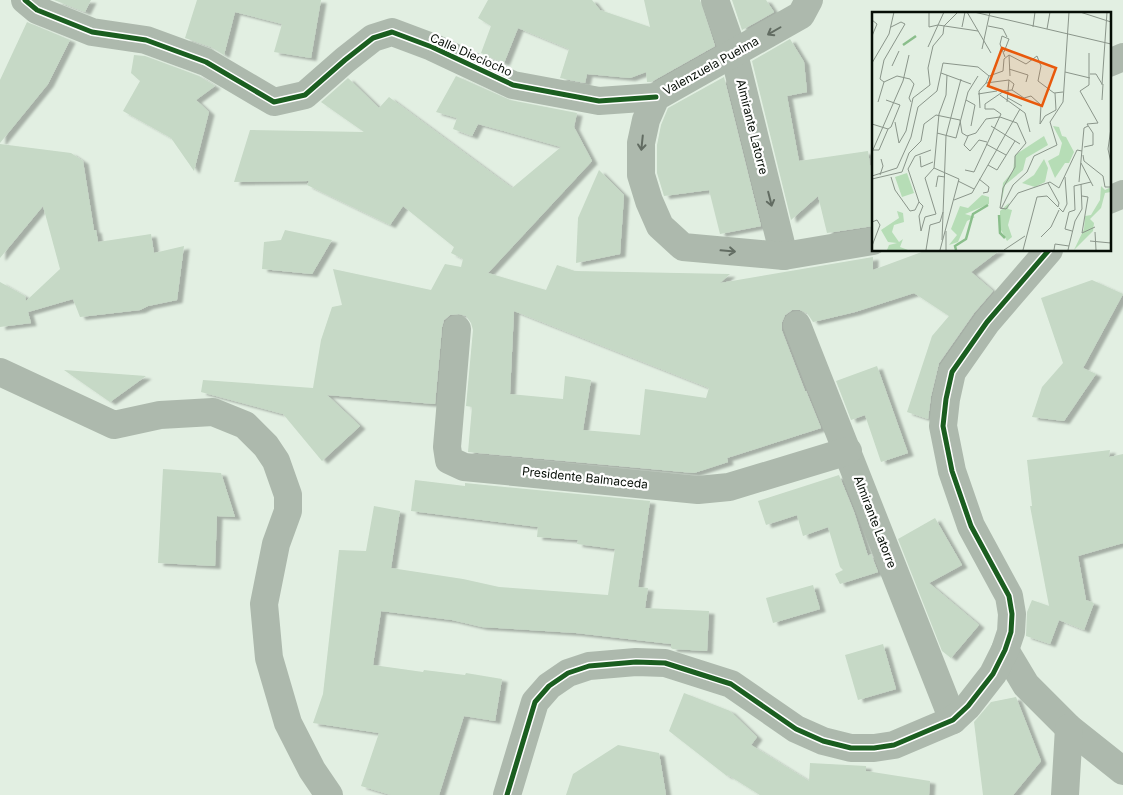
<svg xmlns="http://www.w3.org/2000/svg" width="1123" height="795" font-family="Inter,sans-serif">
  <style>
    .building { fill: #c6d9c6; fill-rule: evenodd; filter: url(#shadow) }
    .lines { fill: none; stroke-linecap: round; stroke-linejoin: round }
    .minor { stroke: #adb9ad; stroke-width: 28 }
    .cycleway-casing { stroke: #fff; stroke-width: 8 }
    .cycleway { stroke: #1b5e20; stroke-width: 5 }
    .oneway { stroke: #626c62 }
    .labels { text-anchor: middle; stroke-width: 4.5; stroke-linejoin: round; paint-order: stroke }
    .street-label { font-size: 12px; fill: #060e06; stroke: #fff }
    .inset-river { fill: none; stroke: #8abe8b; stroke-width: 2.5 }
    .inset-road { fill: none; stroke: #8a958a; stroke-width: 1 }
    .view { fill: #e8590c; fill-opacity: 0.15; stroke: #e8590c; stroke-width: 2.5 }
    .inset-edge { fill: none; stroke: #060e06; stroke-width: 2.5 }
  </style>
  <defs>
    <filter id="shadow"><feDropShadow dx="5.5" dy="3" stdDeviation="1" flood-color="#0004"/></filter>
  </defs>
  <rect width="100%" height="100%" fill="#e2efe2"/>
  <g class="building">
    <polygon points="54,0 91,0 85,12"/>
    <polygon points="197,0 321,0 311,58 274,52 282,24 235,12 224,55 211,47 185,38"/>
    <polygon points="488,0 592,0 600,10 650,27 644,0 700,0 715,46 651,82 647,82 646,72 630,78 587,74 585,83 560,78 569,49 518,28 504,63 481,53 491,26 478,18"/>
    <polygon points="732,0 766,0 774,12 742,30"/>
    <polygon points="27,22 70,40 48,84 0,143 0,80"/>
    <polygon points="790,39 804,62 807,92 787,96 799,161 868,151 873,185 873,226 827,233 818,196 791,220 752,61"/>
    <polygon points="134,55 145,56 199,76 215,86 196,100 209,112 194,171 171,138 123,111 140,81 131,73"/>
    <path d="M456 76 510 100 577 113 574 127 592 161 488 273 546 290 557 265 575 271 730 274 720 283 873 257V270L927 250H1000L971 272 993 291 974 313 939 363 931 396 928 419 907 412 932 336 949 316 914 293 855 312 813 322 807 313 800 310H792L785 315 782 322V331L805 391H806L821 428 727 458 728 462 694 473 468 452 472 407 466 406 473 330 471 323 466 316 459 314 450 315 444 320 442 327 435 404 327 395 360 426 322 461 283 414 201 392 203 380 313 388 321 340 332 307 342 305 333 269 431 290 445 264 461 267 463 259 451 253 454 247 403 206 390 225 307 185 309 181 234 182 250 130 364 132 321 102 348 78 379 108 389 97 512 188 561 147 478 124 472 136 453 129 457 118 436 112ZM514 311 709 388 706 398 645 389 640 435 583 430 591 380 565 376 563 399 510 394Z"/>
    <polygon points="724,77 761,226 720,234 709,190 664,196 657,173 657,145 661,125 668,108"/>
    <polygon points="0,144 71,153 83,161 94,230 96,230 98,242 151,234 154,253 184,246 177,300 148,306 140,310 80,317 73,299 28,312 31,323 0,327 0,282 25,296 26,301 60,269 43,206 0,258"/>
    <polygon points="599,170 624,195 620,254 576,263 578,218"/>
    <polygon points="285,230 332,240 312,274 262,269 264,242 281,240"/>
    <polygon points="1092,280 1123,294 1083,368 1096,374 1064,421 1032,417 1042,387 1063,363 1041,298"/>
    <polygon points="877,366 908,453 881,462 865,415 851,420 836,381"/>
    <polygon points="64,370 146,376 110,402"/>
    <polygon points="1110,450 1109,457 1123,454 1123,543 1078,556 1086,600 1094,603 1084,630 1059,620 1050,644 1026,636 1027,612 1032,600 1049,606 1030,506 1032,506 1027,460"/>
    <polygon points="163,469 221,473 235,517 217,516 215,566 158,563"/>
    <polygon points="839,475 854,512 868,556 871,554 878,572 840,584 835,574 843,570 840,567 828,527 803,536 797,515 766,525 758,501"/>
    <polygon points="415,480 465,486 465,483 650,501 638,587 648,588 645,608 709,611 707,651 673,649 671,648 671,644 576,633 482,627 452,620 381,611 373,665 423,672 424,670 465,675 466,673 502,679 495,721 464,716 439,795 391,795 361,786 379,733 313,723 323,694 339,550 366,551 374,506 400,511 391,568 463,579 499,587 608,595 615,549 577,544 578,540 537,537 538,527 411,511"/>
    <polygon points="935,518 962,565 929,583 979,625 951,658 942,651 898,539"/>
    <polygon points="813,585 820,609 773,623 766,598"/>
    <polygon points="883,644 896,689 858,700 845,655"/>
    <polygon points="684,693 730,711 757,737 751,745 809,781 810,763 866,766 866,771 930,781 929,795 760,795 728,775 727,776 669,731"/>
    <polygon points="1016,697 1041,761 1013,795 983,795 974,722 991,702"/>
    <polygon points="618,745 659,753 666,795 566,795 573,774"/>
  </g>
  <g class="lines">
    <g class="minor">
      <polyline points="25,0 37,10 92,32 146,40 206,62 274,102 305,95 345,60 373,38 392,32 432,47 513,85 599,101 656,97"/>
      <polyline points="715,0 734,54 784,256"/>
      <polyline points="809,0 801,15 656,97 646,120 641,143 641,175 649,201 660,226 683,247 784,256 873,241"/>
      <polyline points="1109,63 1123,57"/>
      <polyline points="1109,200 1123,194"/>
      <polyline points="797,325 953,720"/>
      <polyline points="457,329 447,447 449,460 464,467 698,490 729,487 848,451"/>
      <polyline points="0,372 114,425 160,415 213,412 245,425 266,446 276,461 288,495 288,511 276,544 264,604 269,658 288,723 312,770 329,795"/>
      <polyline points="1005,650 1026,685 1069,728 1123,771"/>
      <polyline points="507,795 535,702 549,686 568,673 589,666 636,662 665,663 731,684 796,729 823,741 851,748 874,748 894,745 953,720 968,706 993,674 1005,650 1011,632 1012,614 1009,596 971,526 952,471 943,426 946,399 952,372 987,322 1049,250"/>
      <polyline points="1065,795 1069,728"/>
    </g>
    <defs>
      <g id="cycleway">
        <polyline points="25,0 37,10 92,32 146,40 206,62 274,102 305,95 345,60 373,38 392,32 432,47 513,85 599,101 656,97"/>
        <polyline points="507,795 535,702 549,686 568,673 589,666 636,662 665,663 731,684 796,729 823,741 851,748 874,748 894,745 953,720 968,706 993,674 1005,650 1011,632 1012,614 1009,596 971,526 952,471 943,426 946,399 952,372 987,322 1049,250"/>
      </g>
    </defs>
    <use href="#cycleway" class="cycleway-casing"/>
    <use href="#cycleway" class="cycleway"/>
  </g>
  <defs><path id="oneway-shaft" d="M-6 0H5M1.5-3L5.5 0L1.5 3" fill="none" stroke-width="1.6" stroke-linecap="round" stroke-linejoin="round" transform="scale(1.25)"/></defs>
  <g class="oneway">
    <use href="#oneway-shaft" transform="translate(774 31) rotate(150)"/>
    <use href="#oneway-shaft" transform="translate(642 143) rotate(96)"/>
    <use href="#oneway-shaft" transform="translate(770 199) rotate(76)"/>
    <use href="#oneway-shaft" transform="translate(728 251) rotate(5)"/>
  </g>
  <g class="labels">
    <g class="street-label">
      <text transform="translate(471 55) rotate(24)" y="4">Calle Dieciocho</text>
      <text transform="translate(711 66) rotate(-29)" y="4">Valenzuela Puelma</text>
      <text transform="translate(752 127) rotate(76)" y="4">Almirante Latorre</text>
      <text transform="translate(585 478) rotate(6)" y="4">Presidente Balmaceda</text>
      <text transform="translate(875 522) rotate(69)" y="4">Almirante Latorre</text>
    </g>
  </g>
  <g transform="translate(872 12)">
    <rect width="239" height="239" fill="#e2efe2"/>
    <path d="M181 114 187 115 190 124 194 125 202 140 197 151H193L183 166 176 149 187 143 190 131ZM172 124 176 133 154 146 151 158 133 173 129 192 131 171 141 159 143 143ZM172 147 176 156 173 170 163 175 150 171 162 163ZM35 161 42 181 30 185 23 165ZM229 174 233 178 239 175V180L233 181 229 196 218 207 222 211 221 219 202 238 212 217 213 204 219 203 228 188ZM110 183 117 185V192L93 202 103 205 95 209 86 230 77 233 85 223 79 217 88 194 96 196ZM137 191 136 197 140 198 136 213 140 225 135 229 128 216V199ZM25 199 31 201 32 210 22 213 20 220 27 230 31 227 28 235 36 238H15L17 233 25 231 16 230 9 218 27 206Z" fill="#b6ddb6"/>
    <path class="inset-river" d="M31 33 44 24M127 203 128 221 133 226M84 238 83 234 94 227 101 202 116 193"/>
    <path class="inset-road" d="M57 0V15L66 13 106 19M95 0 119 41M102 0 239 32M208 0 239 10M0 8 5 12 0 24M72 14 86 0M116 14 131 17 135 25M90 15 93 0M161 15 163 0M175 17 178 0M56 35 72 0M110 37 118 0M132 40 137 27 130 24 128 32 133 45M137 43 138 64M0 51 17 22 22 0M20 54 27 39M137 57 156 63 154 70M193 60 218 66M69 61 99 72M218 62H224L230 72M117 64 131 59 132 47 137 43 154 52 165 44 169 54 166 69 182 81 191 80M117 64 114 71 137 68 142 72 140 78M12 70 8 67 12 48 33 12 29 10 19 15M12 70 25 64 38 67 42 72 37 86 39 90M230 73 235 0M140 78 152 86 159 84 169 93 168 112M106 82 125 79M128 83 153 101 158 120M136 86 150 94M94 88 103 93 99 114M230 88 231 72M6 90 12 70M135 90 137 68M108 96 107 79 114 71M23 110 27 131M0 112 16 117 19 115 28 93 14 88M168 112 173 104 184 98 183 81M119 114 148 132M239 116 236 137 239 151M65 121 84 126 96 80 106 64M96 124 92 133 98 139 107 128 115 130M27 131 34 119 41 86 58 73 56 56 61 34 71 22 72 14M114 132 134 143M212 135 221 133V121L215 112 226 111 208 79 217 73V41M1 138H7L16 117M59 138 43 144 36 157 47 190 51 194 47 204 49 219 53 205 64 202 53 166 62 156M0 140 31 69 37 43M211 143 212 149 231 164 233 175H239M48 144 49 155 61 150M209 151 221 174M116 153 125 158 143 129M62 156 87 167 68 238M62 156 67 102 74 83 75 63M93 158 102 160 129 102 122 97H113V92L132 79 140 78M8 163 11 154 9 147M0 164 25 156 39 125 46 95 65 79 71 51 106 55 117 64M19 165 23 178 38 199 43 198 47 190M0 167 30 160 37 141 49 129 52 112 64 103 88 108 90 121 95 124 104 121 114 107 128 105 145 111 154 131 143 144V155L131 176 128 196M107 167 117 175 116 180 111 181M86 169 102 177M207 170 212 116 216 114M176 171 187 191 186 195M64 175 66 164 73 165M210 184 216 185 210 221 223 215M82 188 100 181 148 97M128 196 134 197 146 181 178 170 187 176 205 138 210 139M187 196 191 200 195 192 193 165M129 197 141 173 155 160 162 144 185 133 178 110 191 90 197 0M203 198 202 174 219 170M0 210 5 208 8 213 0 234M74 219V238M200 219 193 217 197 200 203 198M223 220 224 238M169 225 179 215 187 198M70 228 74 124 89 67M218 229 239 231M54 238 58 213 68 210 71 200M132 238 153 224M151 238 165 185 175 184 186 195M182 238 183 232 197 234M196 238 203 209 210 197 209 172"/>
    <path class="view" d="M130 36 184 56 170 94 116 74Z"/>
    <rect width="239" height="239" class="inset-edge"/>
  </g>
</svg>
